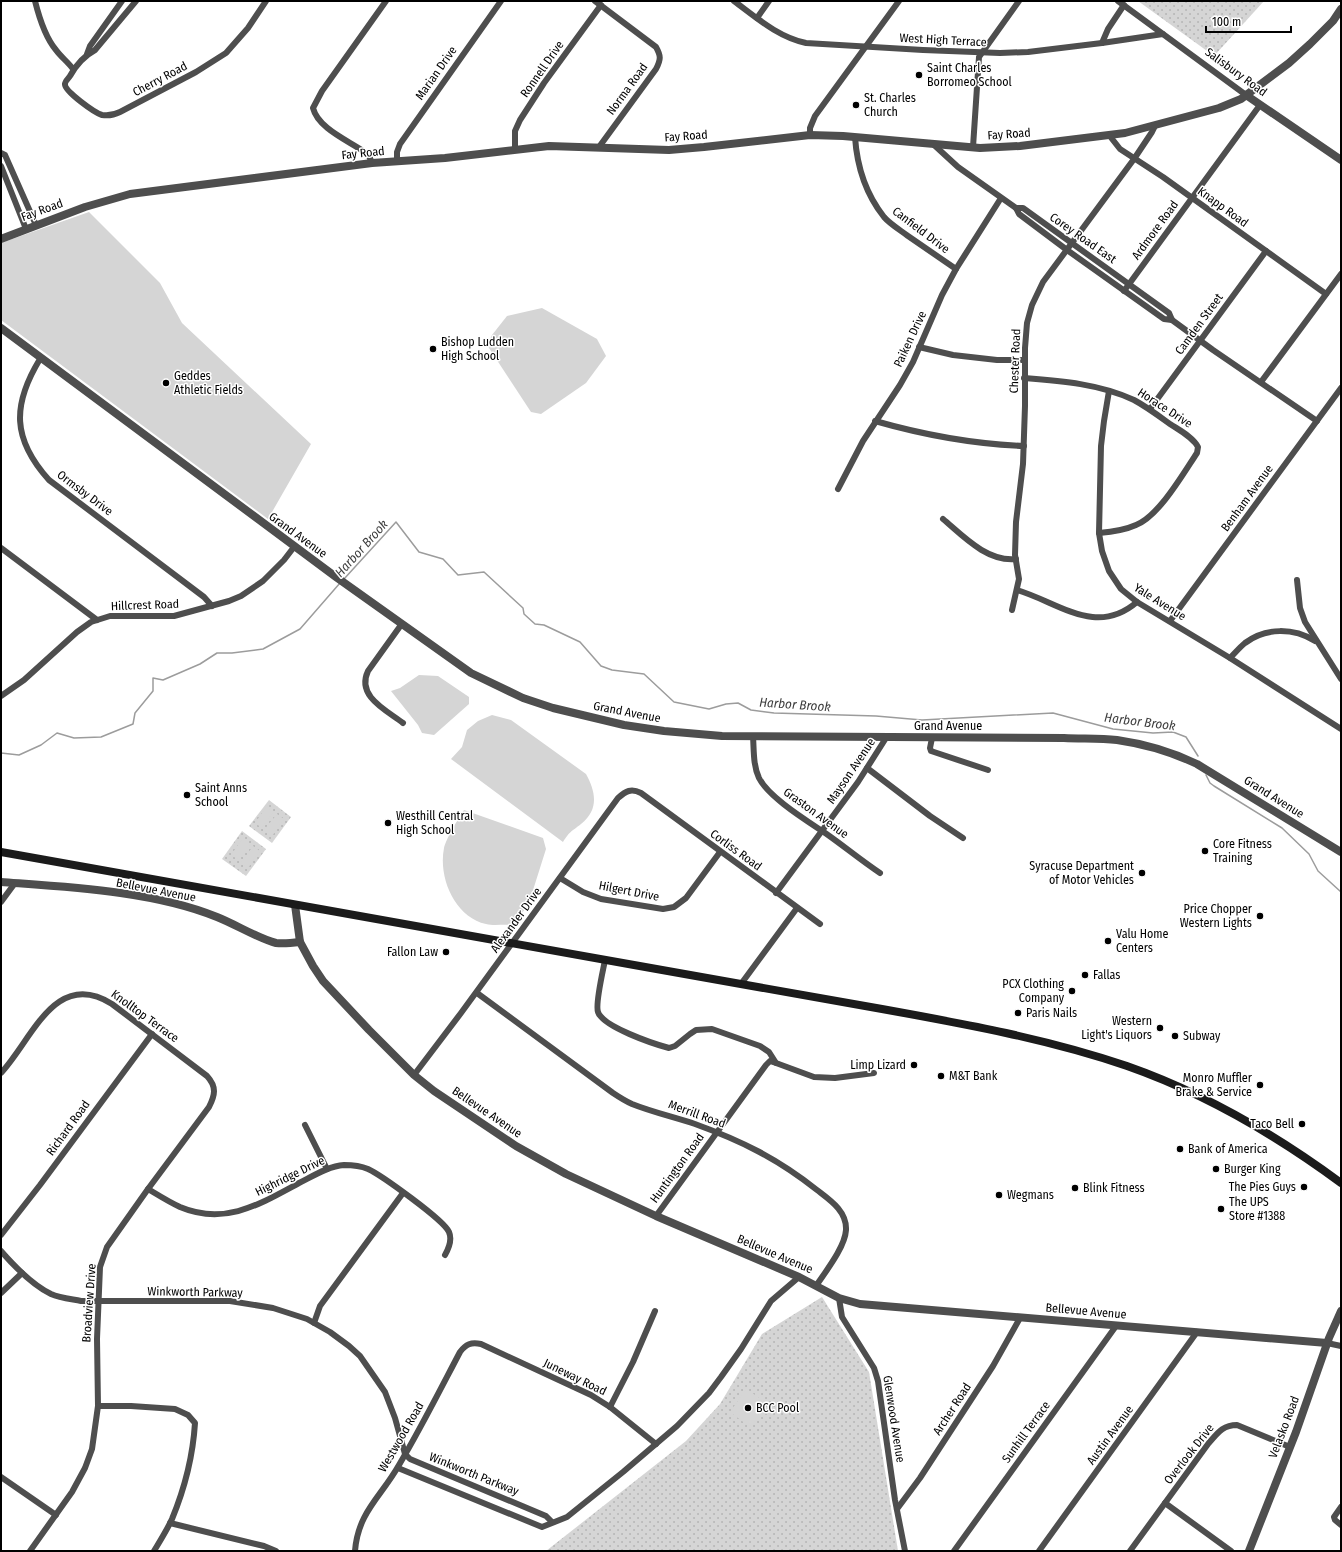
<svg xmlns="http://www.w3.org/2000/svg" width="1342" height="1552" font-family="'Fira Sans Condensed',sans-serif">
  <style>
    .grass { fill: url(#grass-dots) }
    .garden { fill: #d5d5d5 }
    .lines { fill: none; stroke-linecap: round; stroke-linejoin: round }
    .stream { stroke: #9c9c9c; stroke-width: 1.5 }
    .minor { stroke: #4e4e4e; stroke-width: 6 }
    .tertiary { stroke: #4e4e4e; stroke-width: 8 }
    .secondary { stroke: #1b1b1b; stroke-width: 8 }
    .poi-dot { fill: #000; stroke: #fff; stroke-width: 1.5 }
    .labels { text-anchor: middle; stroke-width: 3; stroke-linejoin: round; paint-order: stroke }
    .street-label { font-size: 12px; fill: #000; stroke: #fff }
    .poi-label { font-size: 12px; fill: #000; stroke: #fff; text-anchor: start }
    .water-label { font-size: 13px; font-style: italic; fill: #3d3d3d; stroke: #fff }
  </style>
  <defs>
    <pattern id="grass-dots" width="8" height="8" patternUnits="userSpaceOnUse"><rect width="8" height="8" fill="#d5d5d5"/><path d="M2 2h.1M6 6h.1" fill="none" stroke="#b5b5b5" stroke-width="1.8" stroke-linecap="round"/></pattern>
  </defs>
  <rect width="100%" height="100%" fill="#fff"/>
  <g class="grass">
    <polygon points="1138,1 1264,1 1214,56"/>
    <polygon points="269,800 291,817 272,843 249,826"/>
    <polygon points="242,831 266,849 246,876 222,859"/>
    <polygon points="822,1297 869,1372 898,1551 546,1551 686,1441 720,1404 762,1334"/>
  </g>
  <g class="garden">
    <polygon points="89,212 160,283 182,323 311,444 268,519 1,320 1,243"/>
    <polygon points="542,308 597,339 606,356 586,383 541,414 531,412 487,345 492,335 507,316"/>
    <polygon points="419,675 438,676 469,697 469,704 434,735 422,733 418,725 391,691 400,688"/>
    <path d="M492 715 511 720 586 774C596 792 599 810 581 824 571 832 570 831 563 842L451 759 462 747 467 730 478 721Z"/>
    <polygon points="266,807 273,812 262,828 255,823"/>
    <path d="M464 810 543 838 546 849 528 906 511 925C503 924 494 926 486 924 455 917 438 878 444 848 446 839 458 819 464 810Z"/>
    <polygon points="277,814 284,819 272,836 264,830"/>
    <polygon points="242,839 250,845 239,860 231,855"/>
    <polygon points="253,846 260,851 248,868 241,863"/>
    <polygon points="746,1389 767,1403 750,1427 730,1412"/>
  </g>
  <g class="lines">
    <g class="stream">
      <polyline points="344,579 396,522 419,552 443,559 458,575 484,572 523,608 524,614 535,624 544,625 580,642 601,666 612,670 644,674 674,702 709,709 726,704 738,703 751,710 774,713 876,716 922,720 1053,713 1113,729 1153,733 1173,732 1186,737 1198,756"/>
      <polyline points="1,753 19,755 41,745 57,733 74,738 101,737 133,724 135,713 153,691 153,678 163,680 200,664 217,653 232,653 263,649 300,629 340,583"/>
      <polyline points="1206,775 1210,783 1214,786 1282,828 1309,854 1318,871 1341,892"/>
    </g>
    <g class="minor">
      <path d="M35 1C39 17 45 37 56 50 61 57 68 62 73 69"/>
      <path d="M136 1 95 50C84 56 76 65 70 76 69 78 65 81 65 84 64 91 95 113 102 115 109 116 114 115 120 112L196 72 226 53 248 28 266 1"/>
      <path d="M595 1 656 47C661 56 661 59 656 69L599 147"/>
      <path d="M734 1C757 18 778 37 806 43L923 50 1000 53 1028 52 1102 43 1163 34"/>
      <polyline points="1118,1 1246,95"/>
      <polyline points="757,18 769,1"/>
      <polyline points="1102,43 1108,29 1124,5"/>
      <polyline points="87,54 90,46 122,1"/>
      <polyline points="810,135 810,128 815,116 899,1"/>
      <polyline points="1109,135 1120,149 1163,177 1326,294"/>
      <path d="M855 137C857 167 865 193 884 217 890 224 900 230 908 236 924 247 940 258 956 269"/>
      <polyline points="933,144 958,167 1016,208 1019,214 1067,250 1164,319 1172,320"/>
      <polyline points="973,147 979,57 1019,1"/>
      <polyline points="515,150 515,131 520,120 544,83 601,5"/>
      <polyline points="1,153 5,155 36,225"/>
      <polyline points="397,161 397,152 400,144 501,1"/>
      <path d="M372 163 369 156 363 151C347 140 318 128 313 108L322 91 386 1"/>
      <polyline points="1,166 26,229"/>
      <polyline points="1016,208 1023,208 1169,313 1172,320 1213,350 1317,421"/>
      <polyline points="1124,291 1260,105"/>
      <polyline points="919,347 953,355 997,360 1024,360"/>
      <path d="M40 359C12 405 12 439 49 480L204 597 212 606"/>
      <path d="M1024 378C1062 381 1100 384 1134 400 1147 407 1159 416 1170 424 1179 430 1193 437 1198 447L1197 453C1183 474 1159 516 1136 525 1125 530 1111 532 1099 533"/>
      <polyline points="1261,382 1341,274"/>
      <polyline points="1109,391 1104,421 1101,446 1099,533 1102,551 1109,571 1121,589 1137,602 1230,658 1341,729"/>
      <polyline points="1150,409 1266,251"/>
      <path d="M875 421C924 435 973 444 1024 446"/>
      <polyline points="838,489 863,441 900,385 913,362 942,295 956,269 1001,198"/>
      <path d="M943 519C963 536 987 562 1016 559"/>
      <polyline points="1,548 97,620"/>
      <polyline points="1297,580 1300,608 1305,622 1341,679"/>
      <path d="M1017 590C1060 603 1096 637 1137 602"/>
      <polyline points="1012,610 1019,579 1015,555 1016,522 1023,464 1025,406 1025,348 1027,323 1032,305 1043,282 1134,159 1152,132 1155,126"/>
      <polyline points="1170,621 1341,388"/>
      <path d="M401 625 368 671C356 696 386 710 403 723"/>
      <path d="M1230 658C1235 653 1240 647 1245 643 1266 627 1294 628 1315 641"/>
      <polyline points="1,696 24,680 77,632 91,622 110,616 174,616 229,601 241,596 263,581 284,560 294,547"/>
      <path d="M753 736C754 751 753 765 759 778 769 798 809 822 828 835 845 847 862 861 880 873"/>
      <polyline points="932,738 930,748 931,751 988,770"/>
      <polyline points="867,768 930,816 963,838"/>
      <polyline points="560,878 583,892 601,899 663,909 674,907 686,898 720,852"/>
      <polyline points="776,893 858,782 886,738"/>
      <polyline points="1,902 15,883"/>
      <path d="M605 960C603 971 595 1004 598 1012 603 1027 654 1044 669 1048L675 1046 690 1034 696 1030 712 1029 760 1046 769 1052 776 1063 814 1077 835 1078 874 1073"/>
      <polyline points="741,984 797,908"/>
      <path d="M477 993 613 1093C619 1097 625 1101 632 1104 652 1112 674 1117 695 1124 742 1141 778 1159 817 1190 830 1200 847 1211 846 1230 845 1247 826 1271 816 1286"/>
      <path d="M1 1073C32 1040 55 968 112 1004L207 1076C217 1087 215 1095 209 1107L148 1189 107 1247 100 1267 97 1339 98 1406 92 1449 85 1468 72 1492 30 1551"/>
      <path d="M414 1075 461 1013 618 798C626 791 631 788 641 793L820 924"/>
      <polyline points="305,1125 327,1169"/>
      <path d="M148 1189C158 1195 169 1202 180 1207 225 1226 260 1204 299 1183 313 1176 329 1166 344 1165 352 1165 361 1166 368 1169 381 1175 444 1220 449 1232 452 1239 449 1248 445 1255"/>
      <polyline points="656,1216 766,1065 770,1061 776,1063"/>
      <polyline points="1,1235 40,1185 152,1034"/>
      <path d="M1 1251C15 1267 32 1285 51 1294 60 1298 71 1299 81 1301H230L273 1308 307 1319 330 1332 349 1346 360 1356 385 1392 395 1418 405 1454 410 1459 546 1516 552 1522"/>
      <polyline points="1,1293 22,1273"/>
      <polyline points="839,1298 842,1317 874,1368 878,1381 895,1500 905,1551"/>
      <polyline points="314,1323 320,1306 403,1193"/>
      <polyline points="1327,1343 1341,1346"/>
      <path d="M98 1406H131L175 1409 188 1415 195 1423C193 1455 184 1490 172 1519 167 1530 160 1541 154 1551"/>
      <polyline points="610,1407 633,1362 655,1311"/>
      <polyline points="398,1468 542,1527 567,1517 623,1472 677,1426 709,1393 721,1377 741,1349 771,1301 799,1277"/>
      <polyline points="1,1477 56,1515"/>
      <polyline points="1165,1503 1231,1551"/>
      <polyline points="1341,1507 1334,1517 1335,1520 1341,1525"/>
      <polyline points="897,1509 920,1478 993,1366 1020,1318"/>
      <polyline points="170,1523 264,1546 276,1551"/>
      <path d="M355 1551C358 1512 381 1497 399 1465 421 1428 440 1390 460 1352 466 1344 471 1342 481 1344L591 1395 610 1407 656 1444"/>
      <polyline points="954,1551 1116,1326"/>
      <polyline points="1039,1551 1197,1332"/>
      <path d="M1130 1551 1208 1444C1217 1434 1222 1425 1237 1425L1290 1447"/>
    </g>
    <g class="tertiary">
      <polyline points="1246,95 1341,160"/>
      <polyline points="1,239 85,207 130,194 372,163 445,158 549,146 669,150 704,147 810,135 843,136 980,148 1020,146 1125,133 1219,108 1241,99 1289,63 1310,44 1333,21 1341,9"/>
      <path d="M1 328 336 577 471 673 523 698 553 708 624 725 664 731 722 736 1064 738C1081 739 1099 738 1117 740 1145 744 1172 752 1197 764L1341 852"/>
      <path d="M1 882C69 887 154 891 217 917 235 924 259 939 276 943 284 944 292 943 300 942"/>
      <polyline points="295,905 300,942 313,966 323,981 369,1030 414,1075 434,1091 516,1146 566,1174 656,1216 799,1277 839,1298 860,1304 1327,1343"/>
      <polyline points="1249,1551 1296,1432 1329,1338 1341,1311"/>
    </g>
    <path class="secondary" d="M1 852C212 890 423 928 634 965 717 980 800 995 882 1009 965 1024 1048 1039 1127 1066 1204 1093 1276 1135 1341 1183"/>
  </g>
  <g class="poi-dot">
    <circle cx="919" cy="75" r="4"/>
    <circle cx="856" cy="105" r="4"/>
    <circle cx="433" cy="349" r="4"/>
    <circle cx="166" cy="383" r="4"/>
    <circle cx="187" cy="795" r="4"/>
    <circle cx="388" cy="823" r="4"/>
    <circle cx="1205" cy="851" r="4"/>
    <circle cx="1142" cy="873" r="4"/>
    <circle cx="1260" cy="916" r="4"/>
    <circle cx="1108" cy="941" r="4"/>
    <circle cx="446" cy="952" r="4"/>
    <circle cx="1085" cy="975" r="4"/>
    <circle cx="1072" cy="991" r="4"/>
    <circle cx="1018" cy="1013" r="4"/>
    <circle cx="1160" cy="1028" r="4"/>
    <circle cx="1175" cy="1036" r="4"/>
    <circle cx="914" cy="1065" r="4"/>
    <circle cx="941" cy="1076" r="4"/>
    <circle cx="1260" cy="1085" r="4"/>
    <circle cx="1302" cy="1124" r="4"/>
    <circle cx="1180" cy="1149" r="4"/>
    <circle cx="1216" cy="1169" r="4"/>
    <circle cx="1304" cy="1187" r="4"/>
    <circle cx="1075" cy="1188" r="4"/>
    <circle cx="999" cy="1195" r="4"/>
    <circle cx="1221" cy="1209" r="4"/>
    <circle cx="748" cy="1408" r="4"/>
  </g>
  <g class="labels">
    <g class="street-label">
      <text transform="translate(943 40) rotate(3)" y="4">West High Terrace</text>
      <text transform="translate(542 69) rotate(-55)" y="4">Ronnell Drive</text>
      <text transform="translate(1236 72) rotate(36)" y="4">Salisbury Road</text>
      <text transform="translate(436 73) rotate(-55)" y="4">Marian Drive</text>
      <text transform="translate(160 79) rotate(-28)" y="4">Cherry Road</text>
      <text transform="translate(627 89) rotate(-54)" y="4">Norma Road</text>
      <text transform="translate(1009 134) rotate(-4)" y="4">Fay Road</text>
      <text transform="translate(686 136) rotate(-4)" y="4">Fay Road</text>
      <text transform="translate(363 153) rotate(-6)" y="4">Fay Road</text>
      <text transform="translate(1223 207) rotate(36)" y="4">Knapp Road</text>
      <text transform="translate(42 210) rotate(-20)" y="4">Fay Road</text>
      <text transform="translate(921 230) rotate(37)" y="4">Canfield Drive</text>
      <text transform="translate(1155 230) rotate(-54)" y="4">Ardmore Road</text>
      <text transform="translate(1083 238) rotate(35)" y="4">Corey Road East</text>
      <text transform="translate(1199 324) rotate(-54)" y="4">Camden Street</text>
      <text transform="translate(910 339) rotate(-65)" y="4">Paiken Drive</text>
      <text transform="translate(1015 361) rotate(-88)" y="4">Chester Road</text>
      <text transform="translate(1165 408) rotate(33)" y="4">Horace Drive</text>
      <text transform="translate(85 493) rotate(37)" y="4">Ormsby Drive</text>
      <text transform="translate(1247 498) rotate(-54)" y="4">Benham Avenue</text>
      <text transform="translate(298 535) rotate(36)" y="4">Grand Avenue</text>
      <text transform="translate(1160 602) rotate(32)" y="4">Yale Avenue</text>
      <text transform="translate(145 605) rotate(-2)" y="4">Hillcrest Road</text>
      <text transform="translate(627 712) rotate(11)" y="4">Grand Avenue</text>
      <text x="948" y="730">Grand Avenue</text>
      <text transform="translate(851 771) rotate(-56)" y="4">Mayson Avenue</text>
      <text transform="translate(1274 797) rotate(32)" y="4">Grand Avenue</text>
      <text transform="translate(816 813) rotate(36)" y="4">Graston Avenue</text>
      <text transform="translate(736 850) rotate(36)" y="4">Corliss Road</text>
      <text transform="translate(156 890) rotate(11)" y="4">Bellevue Avenue</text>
      <text transform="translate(629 891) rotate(11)" y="4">Hilgert Drive</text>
      <text transform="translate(516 920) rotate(-54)" y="4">Alexander Drive</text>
      <text transform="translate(145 1016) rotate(36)" y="4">Knolltop Terrace</text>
      <text transform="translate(487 1112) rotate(34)" y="4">Bellevue Avenue</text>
      <text transform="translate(697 1114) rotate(20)" y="4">Merrill Road</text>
      <text transform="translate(68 1128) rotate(-54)" y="4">Richard Road</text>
      <text transform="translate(677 1168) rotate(-54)" y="4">Huntington Road</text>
      <text transform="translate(290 1176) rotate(-26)" y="4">Highridge Drive</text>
      <text transform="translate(775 1254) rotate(23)" y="4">Bellevue Avenue</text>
      <text transform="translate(195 1292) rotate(1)" y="4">Winkworth Parkway</text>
      <text transform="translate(89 1303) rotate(-86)" y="4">Broadview Drive</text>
      <text transform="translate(1086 1311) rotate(5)" y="4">Bellevue Avenue</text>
      <text transform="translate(575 1377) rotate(26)" y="4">Juneway Road</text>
      <text transform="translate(952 1409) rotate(-57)" y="4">Archer Road</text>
      <text transform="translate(894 1419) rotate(81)" y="4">Glenwood Avenue</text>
      <text transform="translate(1284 1427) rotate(-69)" y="4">Velasko Road</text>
      <text transform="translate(1026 1432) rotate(-54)" y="4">Sunhill Terrace</text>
      <text transform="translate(1110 1435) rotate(-54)" y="4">Austin Avenue</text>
      <text transform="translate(401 1437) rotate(-60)" y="4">Westwood Road</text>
      <text transform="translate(1189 1454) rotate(-52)" y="4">Overlook Drive</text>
      <text transform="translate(474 1474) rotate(22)" y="4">Winkworth Parkway</text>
    </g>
    <g class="poi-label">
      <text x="927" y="72">Saint Charles<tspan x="927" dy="14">Borromeo School</tspan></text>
      <text x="864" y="102">St. Charles<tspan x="864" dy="14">Church</tspan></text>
      <text x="441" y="346">Bishop Ludden<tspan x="441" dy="14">High School</tspan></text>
      <text x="174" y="380">Geddes<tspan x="174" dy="14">Athletic Fields</tspan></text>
      <text x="195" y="792">Saint Anns<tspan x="195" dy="14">School</tspan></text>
      <text x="396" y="820">Westhill Central<tspan x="396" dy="14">High School</tspan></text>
      <text x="1213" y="848">Core Fitness<tspan x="1213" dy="14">Training</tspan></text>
      <text x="1134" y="870" text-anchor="end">Syracuse Department<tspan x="1134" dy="14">of Motor Vehicles</tspan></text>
      <text x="1252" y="913" text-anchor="end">Price Chopper<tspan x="1252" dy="14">Western Lights</tspan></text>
      <text x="1116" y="938">Valu Home<tspan x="1116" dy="14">Centers</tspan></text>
      <text x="438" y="956" text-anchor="end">Fallon Law</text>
      <text x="1093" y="979">Fallas</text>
      <text x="1064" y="988" text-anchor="end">PCX Clothing<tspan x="1064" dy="14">Company</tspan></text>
      <text x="1026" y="1017">Paris Nails</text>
      <text x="1152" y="1025" text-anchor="end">Western<tspan x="1152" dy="14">Light's Liquors</tspan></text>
      <text x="1183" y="1040">Subway</text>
      <text x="906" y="1069" text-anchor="end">Limp Lizard</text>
      <text x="949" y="1080">M&amp;T Bank</text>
      <text x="1252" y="1082" text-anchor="end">Monro Muffler<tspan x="1252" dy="14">Brake &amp; Service</tspan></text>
      <text x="1294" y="1128" text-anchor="end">Taco Bell</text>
      <text x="1188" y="1153">Bank of America</text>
      <text x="1224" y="1173">Burger King</text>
      <text x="1296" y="1191" text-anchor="end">The Pies Guys</text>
      <text x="1083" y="1192">Blink Fitness</text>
      <text x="1007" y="1199">Wegmans</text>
      <text x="1229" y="1206">The UPS<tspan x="1229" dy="14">Store #1388</tspan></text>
      <text x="756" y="1412">BCC Pool</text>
    </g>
    <g class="water-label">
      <text transform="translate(361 548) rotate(-48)" y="5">Harbor Brook</text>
      <text transform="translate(795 704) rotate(4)" y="5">Harbor Brook</text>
      <text transform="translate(1140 721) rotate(7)" y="5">Harbor Brook</text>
    </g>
  </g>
  <rect width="1342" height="1552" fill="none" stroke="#000000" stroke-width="4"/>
  <path d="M1206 26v6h85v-6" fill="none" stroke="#000000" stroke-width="2"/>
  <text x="1212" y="26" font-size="12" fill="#000000" stroke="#ffffff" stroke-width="3" paint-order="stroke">100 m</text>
</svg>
